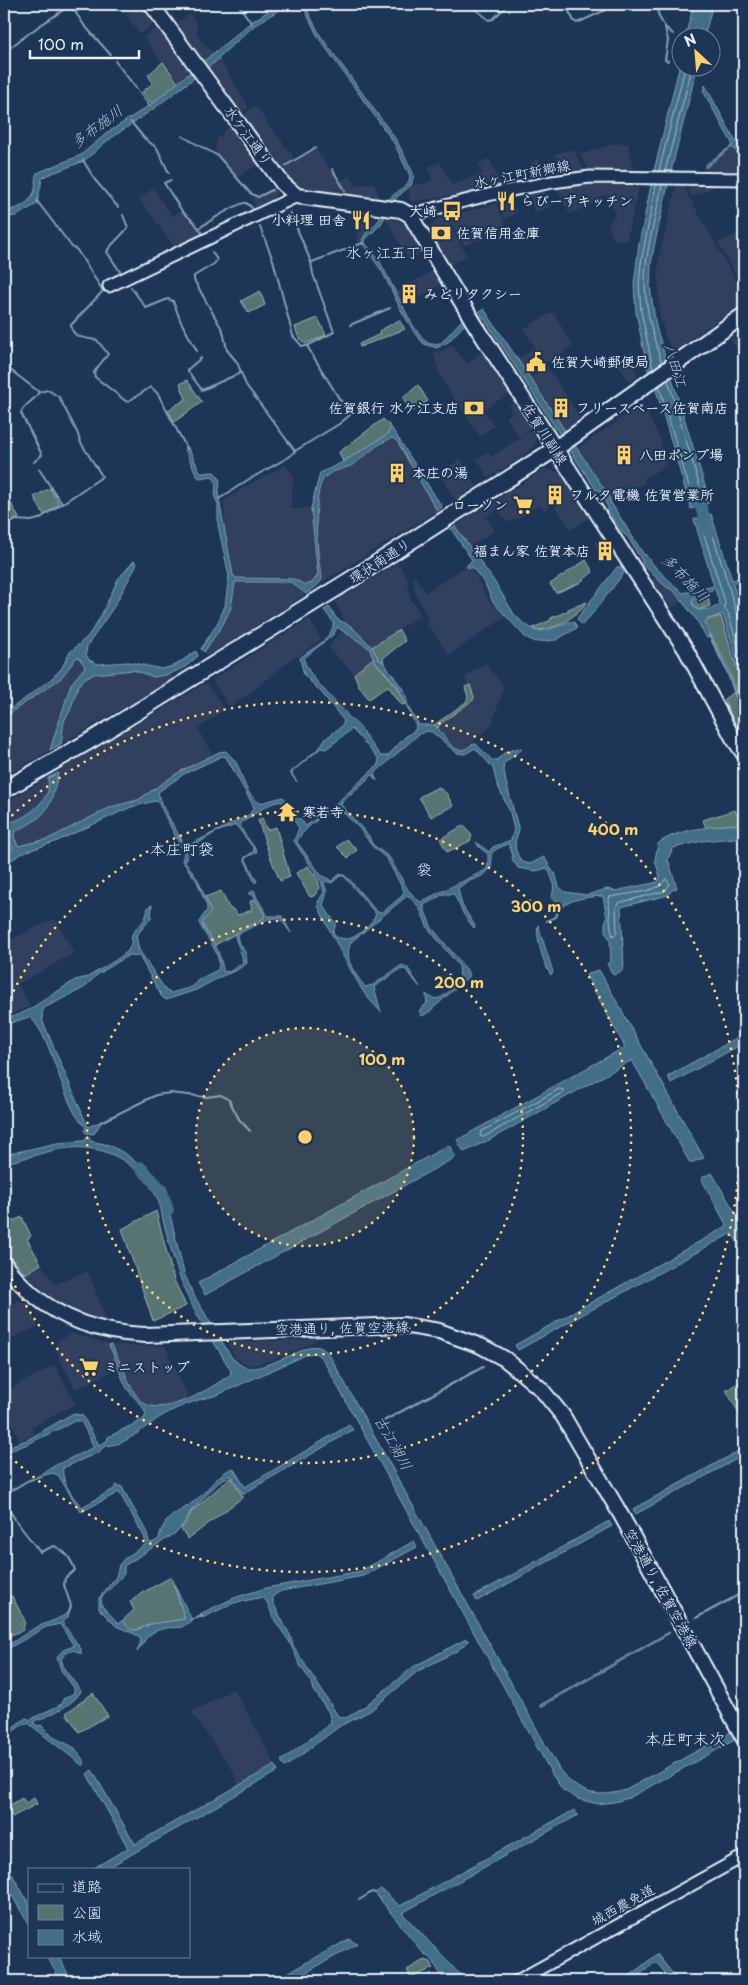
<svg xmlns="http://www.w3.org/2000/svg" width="748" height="1985" font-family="'Playpen Sans','Klee One',sans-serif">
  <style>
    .built { fill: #32415f }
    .green { fill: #577472; stroke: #a0b2b5 }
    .water { fill: #426e87; stroke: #84a2b4; fill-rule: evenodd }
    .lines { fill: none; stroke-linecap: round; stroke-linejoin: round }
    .shore { stroke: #a6bdcb; stroke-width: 1 }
    .stream { stroke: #84a2b4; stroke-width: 2 }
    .river { stroke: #426e87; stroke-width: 12 }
    .tertiary-casing { stroke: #e8f1f8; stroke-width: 15 }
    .primary-casing { stroke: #e8f1f8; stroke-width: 18 }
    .trunk-casing { stroke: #e8f1f8; stroke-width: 19 }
    .tertiary { stroke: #1d3557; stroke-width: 11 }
    .primary { stroke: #1d3557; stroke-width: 14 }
    .trunk { stroke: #1d3557; stroke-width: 15 }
    .ring { fill: none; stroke: #ffd166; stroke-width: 2.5; stroke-dasharray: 2.5 5 }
    .labels { text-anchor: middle; stroke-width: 4; stroke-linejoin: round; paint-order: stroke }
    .street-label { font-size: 14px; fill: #e8f1f8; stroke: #1d3557 }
    .poi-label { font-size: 14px; font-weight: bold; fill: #e8f1f8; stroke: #1d3557; text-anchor: start }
    .water-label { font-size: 15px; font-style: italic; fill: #aec3d0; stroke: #1d3557 }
    .neighbourhood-label { font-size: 15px; fill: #e8f1f8; stroke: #1d3557 }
    .quarter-label { font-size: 16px; fill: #e8f1f8; stroke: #1d3557 }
    .centre { fill: #ffd166; stroke: #1d3557; stroke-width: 2.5 }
    .ring-label { font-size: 15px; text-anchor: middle; font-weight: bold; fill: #ffd166; stroke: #1d3557; stroke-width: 4; stroke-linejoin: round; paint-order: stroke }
  </style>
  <rect width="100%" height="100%" fill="#1d3557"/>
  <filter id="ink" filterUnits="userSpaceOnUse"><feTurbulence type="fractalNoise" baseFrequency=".02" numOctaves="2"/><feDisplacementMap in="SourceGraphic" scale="10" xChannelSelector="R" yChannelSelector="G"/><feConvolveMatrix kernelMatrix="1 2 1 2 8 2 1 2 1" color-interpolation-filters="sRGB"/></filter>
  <g filter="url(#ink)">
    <g class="built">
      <polygon points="141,4 153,20 152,26 140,34 126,15"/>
      <polygon points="190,14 198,26 196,32 203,44 214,53 203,61 176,24"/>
      <polygon points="155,29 159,30 190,72 178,83 143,37"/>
      <polygon points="219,59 249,107 241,113 207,67"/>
      <polygon points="255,106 295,159 315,148 339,181 351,176 355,185 374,183 379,198 303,188 291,181 284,168 243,115"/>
      <polygon points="230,125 257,165 237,178 215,154 217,139"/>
      <polygon points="616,143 628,144 635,174 591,174 580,155"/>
      <polygon points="735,145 744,157 744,175 704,173 705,166"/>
      <polygon points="573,149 585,172 566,177 554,154"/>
      <polygon points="489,159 502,187 411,202 408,189 411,185 426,183 432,179 428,167 440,162 452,185 483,173 478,163"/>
      <polygon points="538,159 547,179 537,181 536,173 530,162"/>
      <polygon points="640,182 626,241 613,239 608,224 616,215 606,194 594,200 595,203 569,214 557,187 588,183"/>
      <polygon points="677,183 684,183 687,193 744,295 744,302 673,352 665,336 660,316 658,275 659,258"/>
      <polygon points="688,183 718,185 693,197 689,191"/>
      <polygon points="153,188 172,216 181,211 195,226 201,235 175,248 139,199"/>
      <polygon points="274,188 277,193 274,199 257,208 252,198 259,197"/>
      <polygon points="544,189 551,207 535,213 528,192"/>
      <polygon points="509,196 517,213 505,219 496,198"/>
      <polygon points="496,204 508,228 464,246 447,216"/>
      <polygon points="355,216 367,216 373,226 363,236 362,242 359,244"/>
      <polygon points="445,216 467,256 448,266 429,230 433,222"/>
      <polygon points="386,219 399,220 407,226 422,252 409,260"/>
      <polygon points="744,230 744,290 718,243"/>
      <polygon points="432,271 440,285 403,307 396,293"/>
      <polygon points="553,312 573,346 528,375 517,359 535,347 523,329"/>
      <polygon points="744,329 744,360 730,339"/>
      <polygon points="452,344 467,364 482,352 509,393 484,410 494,426 480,436 443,382 438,369 433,352 442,351"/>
      <polygon points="633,351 637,377 629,382 617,362"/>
      <polygon points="547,366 580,418 564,430 529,378"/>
      <polygon points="514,402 531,428 519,437 506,417 512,413 508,406"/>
      <polygon points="645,408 660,439 666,465 644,479 645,483 611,503 608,495 577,449 633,410"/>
      <polygon points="531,431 536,440 535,445 519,459 488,478 477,459 488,452 491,457"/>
      <polygon points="392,438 396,441 437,511 311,589 294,579 237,579 233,575 225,529 224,501 246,486 286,465 294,478 290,509 315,508 324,477 355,463 366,454 386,440"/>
      <polygon points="461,459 476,486 455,500 439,473"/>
      <polygon points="545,469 560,473 590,517 571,530 553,504 544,510 539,505 516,520 514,519 508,523 498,510 486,517 495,530 470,547 455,526"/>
      <polygon points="602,536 616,557 607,564 594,543"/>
      <polygon points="398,563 407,578 410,599 421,615 372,647 373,658 354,674 330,649 330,644 341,632 344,619 335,602"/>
      <polygon points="465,567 472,569 490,602 505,617 449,655 428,625 428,617 416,595 413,574 426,592"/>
      <polygon points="656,577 674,591 682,601 673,608 651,580"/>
      <polygon points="235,582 291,582 305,595 207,656 204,652 223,624 231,608"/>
      <polygon points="309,619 321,639 298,657 294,657 262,684 230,707 214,684 213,679"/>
      <polygon points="76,657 81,660 85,667 94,674 133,670 154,677 170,674 173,679 4,777 4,722 13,711 60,679"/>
      <polygon points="485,663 504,687 491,726 462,751 454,750 434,730 437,725 472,698 465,677"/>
      <polygon points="204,684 208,685 224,710 198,729 213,756 180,773 153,794 4,860 4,804"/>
      <polygon points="55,918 74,953 18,984 30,1006 4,1017 4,943"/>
      <polygon points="41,1264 55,1284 88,1271 107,1321 84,1314 54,1299 25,1274"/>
      <polygon points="19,1300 28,1305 38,1326 4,1343 4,1308"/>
      <polygon points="71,1333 110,1344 132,1346 165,1346 190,1402 154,1414 137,1399 121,1367 76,1389 59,1359 56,1343"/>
      <polygon points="315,1339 310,1344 275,1359 250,1366 237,1359 227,1343"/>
      <polygon points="55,1365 75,1404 31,1428 34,1434 20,1441 4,1408 4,1392"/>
      <polygon points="234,1689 275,1764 239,1786 232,1769 191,1712"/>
    </g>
    <g class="green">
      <polygon points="163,62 178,83 153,103 150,102 142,92 153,83 148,75"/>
      <polygon points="260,291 265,305 249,313 241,301"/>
      <polygon points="318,318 326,335 305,344 298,336 295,327"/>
      <polygon points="399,320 405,329 360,347 359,344 380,334 379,331"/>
      <polygon points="187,380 202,402 174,422 168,410 186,399 180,384"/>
      <polygon points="418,385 428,401 411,412 403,398"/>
      <polygon points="383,419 391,427 389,434 343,462 339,452"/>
      <polygon points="50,488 59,504 44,515 34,497"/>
      <polygon points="4,490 19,518 4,525"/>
      <polygon points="586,560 593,572 579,583 556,593 550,584"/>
      <polygon points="707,593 710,606 698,610 692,603 692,598"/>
      <path d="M587 602C574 618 558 629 536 630L533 628 551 620V618L568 611V609Z"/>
      <polygon points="721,616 744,690 744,740 738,731 724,699 733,693 736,692 729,670 705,624 706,620"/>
      <polygon points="399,630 405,641 383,658 384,663 378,659 372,647"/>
      <path d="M373 658C384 675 400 684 405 704L402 705 388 686 369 699 360 688 354 674Z"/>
      <polygon points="470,685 474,697 473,700 440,724 438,728 434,725 466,702 468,697 465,687"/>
      <polygon points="438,787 447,794 453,806 431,817 419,797"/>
      <polygon points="735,810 741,824 724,825 706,828 703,820"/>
      <polygon points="262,818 267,830 276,827 290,877 280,881 269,854 258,820"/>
      <polygon points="464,825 472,836 470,841 447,852 440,839"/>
      <polygon points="346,839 357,850 348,858 337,847"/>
      <polygon points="308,866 318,880 320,888 314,896 310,897 296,873"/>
      <path d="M221 891 229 908 234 910 238 915 252 910 250 901 256 900 265 915 264 918 215 945 203 926 202 922C211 912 210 909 205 897Z"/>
      <polygon points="156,1211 174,1280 186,1306 153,1321 122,1229"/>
      <path d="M22 1217 31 1236 27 1239 41 1264 25 1274C9 1255 4 1251 4 1225Z"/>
      <polygon points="744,1380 744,1422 726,1390"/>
      <polygon points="231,1477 243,1497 188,1539 181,1529 192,1511"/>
      <polygon points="171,1577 185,1619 151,1624 137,1630 131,1630 122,1621 134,1610 130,1602 142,1593"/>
      <polygon points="12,1596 25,1621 23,1630 4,1638 4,1600"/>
      <polygon points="93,1693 108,1716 79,1732 66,1713"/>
      <polygon points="22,1798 26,1803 34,1798 37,1804 12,1817 7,1807"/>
      <polygon points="424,1960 431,1962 433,1968 411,1978 407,1970"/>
    </g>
    <g class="water">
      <path d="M279 4H289L255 25 219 57V59L156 107 107 141 84 161 45 176 42 179 37 204 16 216 4 217V209C17 212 32 202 35 189 36 183 34 179 37 173L81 155 107 133 153 103 250 23Z"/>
      <path d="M302 4H304L320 35 397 141 414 175 411 185 395 199 381 224 365 240V243L379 260 412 324 424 340 430 344 441 343 461 321 484 309 608 495 611 503 644 555 645 554 656 568 683 593 714 586 694 519 711 514 732 580 744 577V580L733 584 744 620V682L723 614 706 620 705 624 711 637 707 638 696 619 674 591 665 586 642 564V561L628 537C613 528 608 505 600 491L596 490 483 317 481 316 464 325 448 342 437 348 424 344 414 332 401 310 383 273 364 245 362 244C363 231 372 230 379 220 384 213 385 204 390 198 398 190 409 188 410 176L394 143 318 37ZM715 589 720 605 709 609 698 610 692 604 693 598Z"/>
      <polygon points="694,4 713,4 704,37 685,37"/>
      <polygon points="680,64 680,68 697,68 671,171 654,247 651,265 650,287 656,327 710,502 691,509 657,393 647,367 636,312 634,285 639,244 654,171"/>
      <polygon points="705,85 736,142 740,147 744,146 744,160 732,147 705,168 705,165 733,145 703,91"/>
      <path d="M391 427 442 507 437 511 397 441 392 438C377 443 367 455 354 464 346 469 333 470 326 476 312 487 317 545 319 562 319 568 324 576 321 581 318 586 311 590 306 594L291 582H235L231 608 223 624 204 652 201 649 218 622 225 606 229 576 218 525V504L215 498 216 482 212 476 200 478 197 476 185 449 187 446 201 473 214 472C222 478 220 485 218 494L233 575 236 578 294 579 305 585 312 583 318 575 311 508 320 473 343 462 388 434Z"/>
      <polygon points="455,526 496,584 514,614 523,623 536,631 548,630 568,622 574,622 577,628 556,640 536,642 525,637 493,602 485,584 473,568 467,567 467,565 472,560 451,529"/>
      <polygon points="134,561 137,564 115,605 87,646 86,654 89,660 98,664 129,662 162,669 176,665 196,651 198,656 185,667 170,674 154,677 133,670 94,674 85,678 78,686 70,711 64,721 61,744 50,750 71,684 85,667 81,660 77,657 60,679 13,711 4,722 4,716 12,708 50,680 62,668 69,653 88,636 100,618 118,579"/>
      <polygon points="617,567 621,567 624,573 593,613 582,625 577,619 579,616"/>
      <path d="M329 607 337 619 352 627 372 647 378 659 384 663 405 692 408 707 419 725H434C443 731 449 750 461 750 467 750 469 744 476 744L492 760H497L504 753 518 748 522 749 503 764 506 782 519 831C513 844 514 850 522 862L530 864 544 857 553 872 555 873 559 887 565 892 587 895 607 889 615 891 658 882 660 877 655 860 658 844C673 829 721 825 741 824L744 828V837L702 841 673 848 668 859 677 888 672 890 668 895 621 907 624 966 622 971 613 975 607 964 611 962 610 940 605 931V923L607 918 603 896C587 897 572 898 559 909L557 902 551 898C556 887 553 878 547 868L536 871 518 868 512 859 513 856 509 844C478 854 499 860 488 871 480 880 466 879 458 889L462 905 475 926 474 928 464 915 454 894H444L424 905V909L432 928 467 970 469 976 429 1012 422 1016 419 1011 427 1003 426 994C440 1007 451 989 460 978L459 966 428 928 419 907 408 895 351 942C343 960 355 973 365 987L373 985 402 965 407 967 420 987 405 969 399 970 374 987 381 1012C374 1004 366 997 361 988 346 962 332 936 319 908L318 902 324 892 321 881 294 841 299 828 281 801C261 805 257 815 240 823 242 835 252 841 257 852L245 858 257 881 255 883 244 858 253 852 254 849 236 825 216 832 191 848 185 861 198 880 210 909V913L202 922C203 929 208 934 212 940 218 949 222 961 223 971L229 972 243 963 242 956 235 937 236 933 264 918 265 915 252 894H248L254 890 257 898 268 916H282L291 933 280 918 268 919 238 934 237 938 246 954 247 963 237 970 220 977 196 990 166 1000 162 997 139 956 129 955 97 975 84 988 44 1008 42 1014 43 1022 88 1127 102 1121 94 1134 86 1133 84 1130 86 1128C83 1123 79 1120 76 1115 62 1094 48 1029 29 1017L4 1025V1020L27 1011 75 980 88 977 116 960 128 951 131 944 132 934C141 922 146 923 148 907L152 905 151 918 136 936 139 950 166 991 171 993 192 987 199 979 218 970C223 953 204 937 199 922L207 910V907L197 881 182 861 184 853 158 802 155 801 131 807 55 842 25 852 4 864V856L13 848 4 835V823C20 823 43 806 48 791 49 787 48 782 48 778L58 773C51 807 49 815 16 831L14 837 18 846 48 839 111 807 138 800 179 772 219 752 226 751C230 756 234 759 237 764 243 778 246 796 260 803L283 797 306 826 339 801 378 765 379 759 352 729 326 749 321 748 293 771 292 774 297 782 290 773 320 747 325 739 342 726 344 721 321 692 304 675 300 658C313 647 330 642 334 623L324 610ZM337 627 369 648 375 661 397 685 416 726V729L404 738 388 756H381C374 748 368 739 362 730 357 723 350 720 345 712 335 701 304 672 304 658L334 634ZM428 731 432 732 457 753 465 754 475 748 493 768 497 784 510 812 514 830 511 840 493 847 489 852 476 842 479 847 488 854V865L486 870 420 902 408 890 389 857 372 844 369 836 341 805 342 802 372 775 377 781 374 774 419 734ZM222 756 226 757 254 807 249 815 185 847 161 803 158 792 184 774ZM339 808 360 829 372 846 387 859 404 891 402 896 383 912H377L349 879 341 873 332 881 321 875 297 842C300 831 328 810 339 808ZM340 876H344L376 914C373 923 358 937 348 939 345 939 339 938 336 937L333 932 336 924 323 905 327 892 324 883 326 881 332 883Z"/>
      <path d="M538 925 553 972 551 975C544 967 535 934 538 925Z"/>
      <polygon points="599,970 704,1158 690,1163 632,1060 491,1139 464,1152 457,1140 625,1047 586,975"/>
      <polygon points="744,1034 744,1043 671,1083 668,1076"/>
      <path d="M89 1136 90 1141 109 1145 126 1154 147 1172 166 1198 184 1273 193 1294 232 1358C237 1362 243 1368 249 1368 261 1370 297 1352 310 1347 321 1345 325 1349 331 1358L559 1769C577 1793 596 1799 626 1790L744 1725V1735L629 1798 614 1802 598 1804 578 1799 563 1790 553 1776 322 1358 315 1353 308 1354 215 1396C197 1399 175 1408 160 1417 147 1426 134 1437 120 1443 112 1446 104 1444 99 1452L63 1468C61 1482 73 1497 82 1507L114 1489 117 1485 122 1487 147 1533 149 1542 152 1543 159 1539C160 1532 162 1527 166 1522 173 1513 183 1510 192 1503 207 1493 215 1475 233 1468L245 1487 349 1425 353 1430 243 1494 231 1475 221 1480 190 1512 186 1521 177 1532 124 1566V1574L101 1598 102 1606 118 1623 122 1621 131 1630H137L151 1624 185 1619 174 1584 192 1620 182 1627 165 1628 155 1631 147 1637 137 1652 141 1641 139 1636 116 1626 99 1609V1598L116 1577 119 1565 124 1559 146 1544 144 1536 119 1492 81 1512 58 1475 52 1473 33 1479 56 1465 94 1447 81 1421H75L28 1444 4 1453V1448L27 1440 72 1414 82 1415 99 1445 107 1441 108 1437 144 1419 146 1414C142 1403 132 1397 127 1388 119 1374 117 1359 109 1346L110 1344C121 1358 130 1393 142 1402 164 1419 213 1387 231 1374L230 1369C216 1345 200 1322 188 1297 177 1273 171 1249 164 1224 162 1216 161 1206 157 1198 146 1174 120 1153 93 1149 62 1143 33 1158 4 1163V1155L57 1143 84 1141Z"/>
      <polygon points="449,1145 456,1157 205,1295 198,1283"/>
      <polygon points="712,1173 744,1228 744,1254 732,1233 518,1350 515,1345 727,1226 701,1178"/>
      <polygon points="744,1448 744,1455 636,1514 633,1509"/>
      <polygon points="609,1521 612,1526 477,1601 474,1596"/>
      <polygon points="414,1541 417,1547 363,1576 281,1591 273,1596 273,1603 290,1635 294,1647 338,1716 346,1718 365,1706 413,1667 466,1639 469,1641 457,1651 418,1671 370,1711 340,1726 285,1767 281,1761 331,1723 329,1713 314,1690 312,1683 300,1665 289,1641 275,1621 267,1602 263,1597 234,1603 202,1618 200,1614 234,1598 266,1588 361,1571"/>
      <path d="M69 1612 68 1617 62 1622 81 1649V1654L74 1650 66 1653 61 1659 65 1670 81 1691C74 1705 54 1712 40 1720L38 1719 33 1723 38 1726 41 1725 53 1737 75 1748 85 1763 83 1766 28 1723 24 1724 4 1737V1733L26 1718 31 1720 35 1717 62 1704 63 1699 74 1693V1688L61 1670 57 1657 63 1650 74 1646 60 1624 46 1627 4 1651V1647C15 1642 25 1633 35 1628 47 1622 59 1620 69 1612Z"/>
      <polygon points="669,1632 670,1633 541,1707 540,1705"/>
      <polygon points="275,1765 278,1771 106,1869 92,1869 128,1848 87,1774 92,1770 135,1844"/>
      <path d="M574 1810 578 1815 402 1913 466 1981H446C437 1972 435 1959 423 1953L375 1893 381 1889 400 1906Z"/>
      <polygon points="4,1860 29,1904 29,1925 6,1885 4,1886"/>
      <polygon points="349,1939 357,1944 291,1981 273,1981"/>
      <polygon points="657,1954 678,1981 672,1981 656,1962 632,1981 623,1981"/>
      <polygon points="47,1956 58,1956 68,1974 60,1980"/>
    </g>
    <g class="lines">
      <g class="shore">
        <polyline points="659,171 685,68"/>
        <polyline points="665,171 692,68"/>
        <path d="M662 363C651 331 642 298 646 264 649 238 657 211 662 185"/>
        <polyline points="653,369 641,311 639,284 641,263 656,185"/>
        <polyline points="659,386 693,500 697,502 702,500 703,497 668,380"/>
        <polyline points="744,618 740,617 737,614 709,522 706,521 702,522 701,525 725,602 724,608 728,613 744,666"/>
        <path d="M666 879 670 884 665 891 618 903 616 908 617 934 613 936C610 930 609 904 609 897L647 891 660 886Z"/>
        <polygon points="560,1089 563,1090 562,1093 489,1134 483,1137 480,1136 481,1132"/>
      </g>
      <g class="stream">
        <polyline points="70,4 84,25 110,54"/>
        <polyline points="205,4 207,7 212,7 219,4"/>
        <polyline points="238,4 252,24"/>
        <polyline points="469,4 489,20 493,19 509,4"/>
        <polyline points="565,4 574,21 577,23 619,4"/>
        <polyline points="656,4 659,17 665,27 668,40 665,60 668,61"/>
        <polyline points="76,12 87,4"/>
        <polyline points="665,27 673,34"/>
        <polyline points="4,52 39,26 71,5"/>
        <polyline points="115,61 150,106"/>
        <polyline points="131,122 144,138 157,148 169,173"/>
        <polyline points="182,136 218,156 250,193 258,197 272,190"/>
        <polyline points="83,160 95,180 118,207"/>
        <polyline points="285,166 315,148"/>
        <polyline points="332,169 345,190"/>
        <polyline points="171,180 164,183 182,211 194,222 202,233"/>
        <path d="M37 201 72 247 77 250 103 291 71 325C72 339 86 338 97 340L108 354 94 372 95 377 127 402 151 387 158 394 187 449"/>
        <polyline points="260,227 273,260 293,336 302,346 307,346 334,332 313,274 311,262 290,212"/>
        <path d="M199 228C207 223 238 202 246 203 248 204 250 206 252 208"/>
        <polyline points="212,252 217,260 214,264 194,276 194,280 223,331 227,350 237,362 246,385 295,451"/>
        <polyline points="312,262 363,243"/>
        <polyline points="121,273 107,252 109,248 128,228 123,215"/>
        <polyline points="131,287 146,308 168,299 173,301 181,322 197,351"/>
        <polyline points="350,325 390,308"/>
        <polyline points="201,358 187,370 202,390 240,373"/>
        <polyline points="4,365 39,392"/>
        <polyline points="39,469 62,504"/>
        <polyline points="219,499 246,481 289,457 295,451 339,424 350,415 349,409 340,400 307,346"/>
        <path d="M4 526 16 520 31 521 39 519 99 479 102 476 81 443 77 432 59 397 48 390 39 392C35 401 23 404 21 413L42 455 34 462"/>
        <polyline points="709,635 727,671 736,697"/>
        <polyline points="179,836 185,847"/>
        <polyline points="546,921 556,917 559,908"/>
        <polyline points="101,1122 156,1095 170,1093 206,1097 221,1095 229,1100 239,1119 250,1131"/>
        <polyline points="380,1423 483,1367"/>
        <polyline points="4,1495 27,1481 33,1479"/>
        <path d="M4 1501 16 1521 40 1552 54 1546C66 1551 71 1559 75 1570L65 1578 64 1585 71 1606 69 1612"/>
        <polyline points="696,1618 744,1592"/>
        <polyline points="191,1620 202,1616"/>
        <polyline points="359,1900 372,1892 375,1893"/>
      </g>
      <g class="river">
        <polyline points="695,489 709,532"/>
        <polyline points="140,1167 161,1189 168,1210"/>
      </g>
      <defs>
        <g id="tertiary">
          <polyline points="410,215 492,194 552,182 590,177 744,179"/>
          <polyline points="109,286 297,196"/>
          <polyline points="517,1981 744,1856"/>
        </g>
        <g id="primary">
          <polyline points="151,4 283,184 297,196 401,210 410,215 474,323 686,650 733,738 744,754"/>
          <path d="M4 1263C11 1275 22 1285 32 1294 65 1322 103 1333 145 1335L403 1325 439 1331 481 1346 505 1359 541 1389 563 1416 621 1515 744 1739"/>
        </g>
        <polyline id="trunk" points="4,790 93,739 358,575 555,449 744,315"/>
      </defs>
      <use href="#tertiary" class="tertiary-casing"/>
      <use href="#primary" class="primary-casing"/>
      <use href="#trunk" class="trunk-casing"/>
      <use href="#tertiary" class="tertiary"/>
      <use href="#primary" class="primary"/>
      <use href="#trunk" class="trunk"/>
    </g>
  </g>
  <circle cx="305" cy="1137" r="109" fill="#ffd166" fill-opacity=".12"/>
  <g class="ring">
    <circle cx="305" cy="1137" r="109"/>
    <circle cx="305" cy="1137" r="218"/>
    <path d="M4 1012A326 326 0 1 1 4 1262"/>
    <path d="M6 821A435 435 0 1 1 6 1453"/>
  </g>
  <defs>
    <symbol id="restaurant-bare" viewBox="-9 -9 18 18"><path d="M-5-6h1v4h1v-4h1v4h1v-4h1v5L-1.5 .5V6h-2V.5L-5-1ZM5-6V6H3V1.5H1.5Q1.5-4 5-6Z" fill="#ffd166" stroke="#1d3557" stroke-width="2.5" paint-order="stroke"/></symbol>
    <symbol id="bus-bare" viewBox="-9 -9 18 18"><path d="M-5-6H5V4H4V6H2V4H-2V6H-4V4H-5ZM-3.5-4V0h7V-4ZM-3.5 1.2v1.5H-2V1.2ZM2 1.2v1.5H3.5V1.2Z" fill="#ffd166" stroke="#1d3557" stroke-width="2.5" paint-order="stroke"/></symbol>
    <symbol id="bank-bare" viewBox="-9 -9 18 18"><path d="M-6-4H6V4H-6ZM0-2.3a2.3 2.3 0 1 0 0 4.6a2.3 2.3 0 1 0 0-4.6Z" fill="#ffd166" stroke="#1d3557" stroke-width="2.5" paint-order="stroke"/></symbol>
    <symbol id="building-bare" viewBox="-9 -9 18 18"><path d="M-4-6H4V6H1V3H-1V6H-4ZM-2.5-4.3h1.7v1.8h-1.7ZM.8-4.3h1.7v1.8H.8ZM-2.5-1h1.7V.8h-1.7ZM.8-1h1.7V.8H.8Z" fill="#ffd166" stroke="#1d3557" stroke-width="2.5" paint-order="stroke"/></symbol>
    <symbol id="civic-bare" viewBox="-9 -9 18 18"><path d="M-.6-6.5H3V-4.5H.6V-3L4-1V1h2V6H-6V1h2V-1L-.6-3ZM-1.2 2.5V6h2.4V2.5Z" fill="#ffd166" stroke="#1d3557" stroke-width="2.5" paint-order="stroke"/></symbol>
    <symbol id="supermarket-bare" viewBox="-9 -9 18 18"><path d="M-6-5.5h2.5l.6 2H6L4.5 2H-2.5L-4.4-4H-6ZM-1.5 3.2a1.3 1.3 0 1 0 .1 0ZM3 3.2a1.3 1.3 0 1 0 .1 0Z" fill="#ffd166" stroke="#1d3557" stroke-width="2.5" paint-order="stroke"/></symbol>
    <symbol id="temple-bare" viewBox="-9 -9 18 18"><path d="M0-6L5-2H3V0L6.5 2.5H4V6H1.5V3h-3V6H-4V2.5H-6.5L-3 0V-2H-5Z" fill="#ffd166" stroke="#1d3557" stroke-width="2.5" paint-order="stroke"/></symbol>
  </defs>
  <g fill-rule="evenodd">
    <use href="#restaurant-bare" x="492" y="187" width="28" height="28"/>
    <use href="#bus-bare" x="438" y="197" width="28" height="28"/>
    <use href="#restaurant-bare" x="347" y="206" width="28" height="28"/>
    <use href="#bank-bare" x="427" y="219" width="28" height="28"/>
    <use href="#building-bare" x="395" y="280" width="28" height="28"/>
    <use href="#civic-bare" x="522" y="348" width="28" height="28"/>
    <use href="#bank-bare" x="460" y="394" width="28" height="28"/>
    <use href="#building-bare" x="547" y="394" width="28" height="28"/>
    <use href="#building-bare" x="610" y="441" width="28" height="28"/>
    <use href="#building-bare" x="383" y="459" width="28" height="28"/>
    <use href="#building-bare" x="541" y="481" width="28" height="28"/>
    <use href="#supermarket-bare" x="509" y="491" width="28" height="28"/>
    <use href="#building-bare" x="591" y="537" width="28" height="28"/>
    <use href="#temple-bare" x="273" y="798" width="28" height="28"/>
    <use href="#supermarket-bare" x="75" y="1353" width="28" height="28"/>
  </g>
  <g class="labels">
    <g class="street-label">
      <text transform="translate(248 136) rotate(54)" y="5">水ケ江通り</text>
      <text transform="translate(522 174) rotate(-11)" y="5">水ヶ江町新郷線</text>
      <text transform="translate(545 434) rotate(57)" y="5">佐賀川副線</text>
      <text transform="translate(380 561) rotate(-33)" y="5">環状南通り</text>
      <text transform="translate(342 1328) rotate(-1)" y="5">空港通り, 佐賀空港線</text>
      <text transform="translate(661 1588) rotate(61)" y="5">空港通り, 佐賀空港線</text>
      <text transform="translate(623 1905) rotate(-29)" y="5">城西農免道</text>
    </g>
    <g class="poi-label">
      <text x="521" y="206">らびーずキッチン</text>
      <text x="437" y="216" text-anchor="end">大崎</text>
      <text x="346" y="225" text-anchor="end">小料理 田舎</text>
      <text x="456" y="238">佐賀信用金庫</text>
      <text x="424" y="299">みどりタクシー</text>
      <text x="551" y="367">佐賀大崎郵便局</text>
      <text x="459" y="413" text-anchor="end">佐賀銀行 水ケ江支店</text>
      <text x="576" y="413">フリースペース佐賀南店</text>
      <text x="639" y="460">八田ポンプ場</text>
      <text x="412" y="478">本庄の湯</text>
      <text x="570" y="500">フルタ電機 佐賀営業所</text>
      <text x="508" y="510" text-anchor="end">ローソン</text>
      <text x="590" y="556" text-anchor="end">福まん家 佐賀本店</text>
      <text x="302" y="817">寒若寺</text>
      <text x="104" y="1372">ミニストップ</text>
    </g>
    <g class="water-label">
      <text transform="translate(97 127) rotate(-37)" y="5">多布施川</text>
      <text transform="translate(675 365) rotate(73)" y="5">八田江</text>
      <text transform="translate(685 578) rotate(46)" y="5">多布施川</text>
      <text transform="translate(393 1443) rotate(61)" y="5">古江湖川</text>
    </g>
    <g class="neighbourhood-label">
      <text x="391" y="258">水ヶ江五丁目</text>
      <text x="424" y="875">袋</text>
    </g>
    <g class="quarter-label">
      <text x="182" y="855">本庄町袋</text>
      <text x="685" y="1745">本庄町末次</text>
    </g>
  </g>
  <circle cx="305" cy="1137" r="8" class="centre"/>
  <g class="ring-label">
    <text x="613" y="835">400 m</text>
    <text x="536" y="912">300 m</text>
    <text x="459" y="988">200 m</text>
    <text x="382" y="1065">100 m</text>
  </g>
  <rect width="748" height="1985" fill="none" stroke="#1d3557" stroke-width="20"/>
  <rect x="10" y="10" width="728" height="1965" fill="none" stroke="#e8f1f8" stroke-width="2" filter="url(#ink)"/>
  <rect x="28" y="1868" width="162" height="90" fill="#1d3557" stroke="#6e8097"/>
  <rect x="38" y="1884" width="25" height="8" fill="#1d3557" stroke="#6e8097"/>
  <text x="72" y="1892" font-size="15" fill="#e8f1f8">道路</text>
  <rect x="38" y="1905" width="25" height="15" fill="#577472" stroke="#6e8097"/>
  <text x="72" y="1918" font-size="15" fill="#e8f1f8">公園</text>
  <rect x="38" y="1930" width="25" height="15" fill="#426e87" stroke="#6e8097"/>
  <text x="72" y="1942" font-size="15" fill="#e8f1f8">水域</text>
  <g transform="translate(696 52) rotate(334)"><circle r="24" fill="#1d3557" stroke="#6e8097"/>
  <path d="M0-4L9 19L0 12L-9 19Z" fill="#ffd166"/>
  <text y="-8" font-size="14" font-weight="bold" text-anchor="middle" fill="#e8f1f8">N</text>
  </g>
  <path d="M30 50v8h109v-8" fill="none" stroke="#e8f1f8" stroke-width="2.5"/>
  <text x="38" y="50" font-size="15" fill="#e8f1f8" stroke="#1d3557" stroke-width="4" paint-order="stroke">100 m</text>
</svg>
